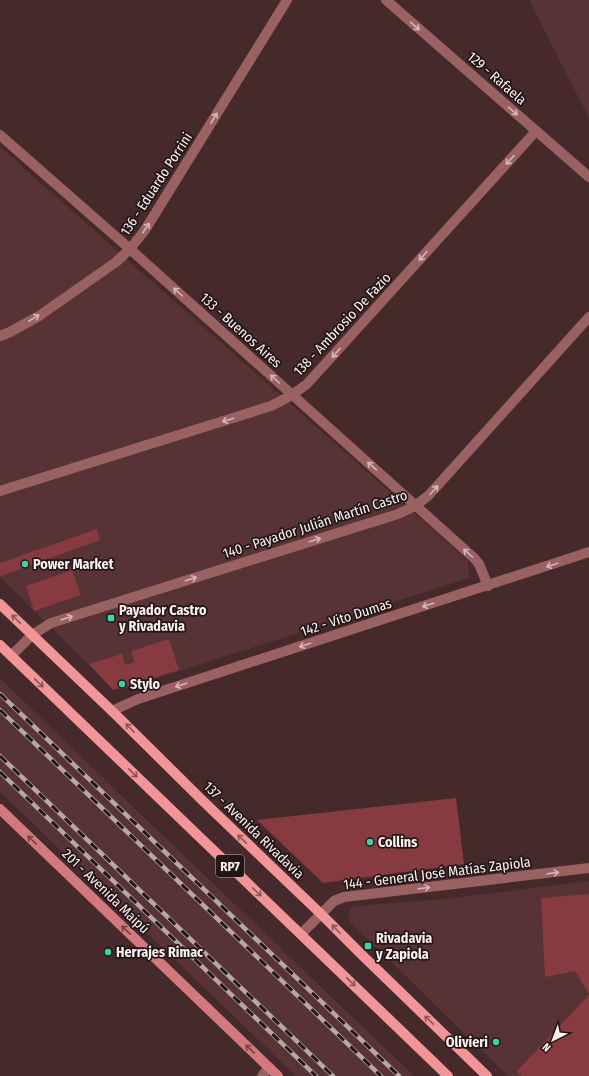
<svg xmlns="http://www.w3.org/2000/svg" width="589" height="1076" font-family="'Fira Sans Condensed',sans-serif">
  <style>
    .built { fill: #573335 }
    .building { fill: #883a41 }
    .lines { fill: none; stroke-linecap: round; stroke-linejoin: round }
    .street { stroke: #9a6163; stroke-width: 10 }
    .secondary { stroke: #d3797e; stroke-width: 10 }
    .primary { stroke: #f29599; stroke-width: 10 }
    .rail-casing { stroke: #b8a5a6; stroke-width: 4.5 }
    .rail { stroke: #231616; stroke-width: 3; stroke-dasharray: 9; stroke-linecap: butt }
    .oneway { stroke: #d5b7b8 }
    .oneway2 { stroke: #8a5658 }
    .oneway3 { stroke: #724345 }
    .poi-dot { fill: #3bd4a4; stroke: #231616; stroke-width: 1.5 }
    .labels { text-anchor: middle; stroke-width: 3.5; stroke-linejoin: round; paint-order: stroke }
    .shield { fill: #231616; stroke: #bcafaf; stroke-width: 1 }
    .shield-label { font-size: 13px; font-weight: bold; fill: #fdf0f0 }
    .street-label { font-size: 14px; fill: #fdf0f0; stroke: #231616 }
    .poi-label { font-size: 14px; font-weight: bold; fill: #fdf0f0; stroke: #231616; text-anchor: start }
  </style>
  <rect width="100%" height="100%" fill="#46292a"/>
  <g class="built">
    <polygon points="529,0 589,0 589,118"/>
    <polygon points="0,147 468,561 469,578 124,689 114,690 0,577"/>
    <polygon points="0,678 78,754 414,1076 296,1076 0,792"/>
    <polygon points="589,881 589,1076 508,1076 350,922 349,917 349,913 351,908 356,906 446,899"/>
  </g>
  <g class="building">
    <polygon points="97,529 100,540 1,576 0,575 0,563"/>
    <polygon points="72,570 81,595 34,611 26,586"/>
    <polygon points="169,639 179,670 113,690 89,664 122,654 125,665 135,662 131,651"/>
    <polygon points="456,798 464,864 323,883 257,820"/>
    <polygon points="589,894 589,994 575,971 545,977 541,898"/>
    <polygon points="589,995 589,1076 521,1076 517,1071"/>
  </g>
  <g class="lines">
    <g class="street">
      <polyline points="386,0 589,177"/>
      <polyline points="0,135 130,249 474,558 479,564 488,586"/>
      <polyline points="0,336 10,332 39,316 116,262 130,249 145,230 287,0"/>
      <polyline points="0,491 271,406 292,395 307,384 536,131"/>
      <polyline points="11,656 32,635 51,623 398,514 415,506 429,495 589,317"/>
      <polyline points="112,711 138,699 589,552"/>
      <polyline points="301,934 334,901 344,897 589,868"/>
      <polyline points="262,1076 269,1067"/>
    </g>
    <polyline class="secondary" points="0,809 278,1076"/>
    <g class="primary">
      <polyline points="0,604 112,711 204,802 321,914 361,954 487,1076"/>
      <polyline points="0,645 448,1076"/>
    </g>
    <defs>
      <g id="rail">
        <polyline points="0,694 399,1076"/>
        <polyline points="0,710 381,1076"/>
        <polyline points="0,756 333,1076"/>
        <polyline points="0,772 316,1076"/>
      </g>
    </defs>
    <use href="#rail" class="rail-casing"/>
    <use href="#rail" class="rail"/>
  </g>
  <defs><path id="oneway-shaft" d="M-6 0H5M1.5-3L5.5 0L1.5 3" fill="none" stroke-width="1.6" stroke-linecap="round" stroke-linejoin="round"/></defs>
  <g class="oneway">
    <use href="#oneway-shaft" transform="translate(415 26) rotate(41)"/>
    <use href="#oneway-shaft" transform="translate(513 111) rotate(41)"/>
    <use href="#oneway-shaft" transform="translate(214 118) rotate(-58)"/>
    <use href="#oneway-shaft" transform="translate(510 160) rotate(132)"/>
    <use href="#oneway-shaft" transform="translate(146 228) rotate(-56)"/>
    <use href="#oneway-shaft" transform="translate(423 256) rotate(132)"/>
    <use href="#oneway-shaft" transform="translate(178 292) rotate(-138)"/>
    <use href="#oneway-shaft" transform="translate(34 318) rotate(-31)"/>
    <use href="#oneway-shaft" transform="translate(336 353) rotate(132)"/>
    <use href="#oneway-shaft" transform="translate(275 379) rotate(-138)"/>
    <use href="#oneway-shaft" transform="translate(228 420) rotate(163)"/>
    <use href="#oneway-shaft" transform="translate(372 466) rotate(-138)"/>
    <use href="#oneway-shaft" transform="translate(434 490) rotate(-48)"/>
    <use href="#oneway-shaft" transform="translate(315 540) rotate(-18)"/>
    <use href="#oneway-shaft" transform="translate(468 553) rotate(-138)"/>
    <use href="#oneway-shaft" transform="translate(552 565) rotate(162)"/>
    <use href="#oneway-shaft" transform="translate(191 579) rotate(-18)"/>
    <use href="#oneway-shaft" transform="translate(428 605) rotate(162)"/>
    <use href="#oneway-shaft" transform="translate(67 618) rotate(-18)"/>
    <use href="#oneway-shaft" transform="translate(305 645) rotate(162)"/>
    <use href="#oneway-shaft" transform="translate(181 685) rotate(162)"/>
    <use href="#oneway-shaft" transform="translate(553 873) rotate(-7)"/>
    <use href="#oneway-shaft" transform="translate(424 888) rotate(-7)"/>
  </g>
  <g class="oneway2">
    <use href="#oneway-shaft" transform="translate(16 619) rotate(-136)"/>
    <use href="#oneway-shaft" transform="translate(39 683) rotate(44)"/>
    <use href="#oneway-shaft" transform="translate(130 728) rotate(-135)"/>
    <use href="#oneway-shaft" transform="translate(133 773) rotate(44)"/>
    <use href="#oneway-shaft" transform="translate(242 839) rotate(-136)"/>
    <use href="#oneway-shaft" transform="translate(257 892) rotate(44)"/>
    <use href="#oneway-shaft" transform="translate(336 929) rotate(-134)"/>
    <use href="#oneway-shaft" transform="translate(351 982) rotate(44)"/>
    <use href="#oneway-shaft" transform="translate(429 1020) rotate(-136)"/>
  </g>
  <g class="oneway3">
    <use href="#oneway-shaft" transform="translate(32 840) rotate(-136)"/>
    <use href="#oneway-shaft" transform="translate(126 930) rotate(-136)"/>
    <use href="#oneway-shaft" transform="translate(250 1049) rotate(-136)"/>
  </g>
  <g class="poi-dot">
    <circle cx="25" cy="564" r="4"/>
    <rect x="107" y="614" width="8" height="8" rx="2"/>
    <circle cx="122" cy="684" r="4"/>
    <circle cx="370" cy="842" r="4"/>
    <rect x="364" y="942" width="8" height="8" rx="2"/>
    <circle cx="108" cy="952" r="4"/>
    <circle cx="496" cy="1042" r="4"/>
  </g>
  <g class="labels">
    <rect class="shield" x="216" y="855" width="28" height="22" rx="3"/>
    <g class="shield-label">
      <text x="230" y="871">RP7</text>
    </g>
    <g class="street-label">
      <text transform="translate(497 78) rotate(41)" y="5">129 - Rafaela</text>
      <text transform="translate(156 184) rotate(-57)" y="5">136 - Eduardo Porrini</text>
      <text transform="translate(342 324) rotate(-47)" y="5">138 - Ambrosio De Fazio</text>
      <text transform="translate(241 330) rotate(42)" y="5">133 - Buenos Aires</text>
      <text transform="translate(315 524) rotate(-18)" y="5">140 - Payador Julián Martín Castro</text>
      <text transform="translate(346 617) rotate(-18)" y="5">142 - Vito Dumas</text>
      <text transform="translate(254 830) rotate(44)" y="5">137 - Avenida Rivadavia</text>
      <text transform="translate(437 873) rotate(-7)" y="5">144 - General José Matías Zapiola</text>
      <text transform="translate(106 891) rotate(44)" y="5">201 - Avenida Maipú</text>
    </g>
    <g class="poi-label">
      <text x="33" y="569">Power Market</text>
      <text x="119" y="615">Payador Castro<tspan x="119" dy="16">y Rivadavia</tspan></text>
      <text x="130" y="689">Stylo</text>
      <text x="378" y="847">Collins</text>
      <text x="376" y="943">Rivadavia<tspan x="376" dy="16">y Zapiola</tspan></text>
      <text x="116" y="957">Herrajes Rimac</text>
      <text x="488" y="1047" text-anchor="end">Olivieri</text>
    </g>
  </g>
  <g transform="translate(553 1040) rotate(222)" stroke="#231616" stroke-width="3" paint-order="stroke">
  <path d="M0-3L7 15L0 10L-7 15Z" fill="#fdf0f0"/>
  <text y="-6" font-size="11" font-weight="bold" text-anchor="middle" fill="#fdf0f0">N</text>
  </g>
</svg>
